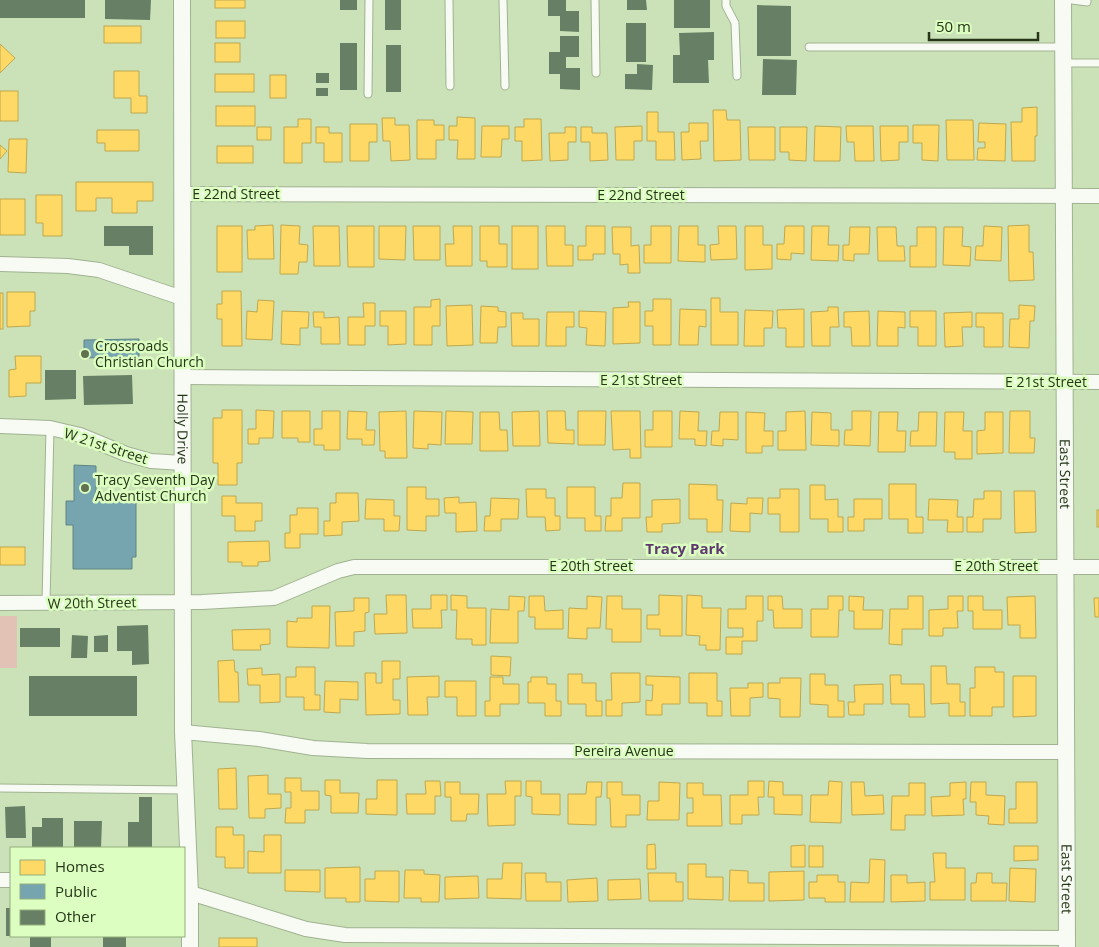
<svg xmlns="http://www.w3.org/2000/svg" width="1099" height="947" font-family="'Open Sans',sans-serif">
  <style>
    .green { fill: #e2c2b4 }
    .homes { fill: #ffd966; stroke: #bea84f }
    .public { fill: #76a5af; stroke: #5e8482 }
    .building { fill: #678065 }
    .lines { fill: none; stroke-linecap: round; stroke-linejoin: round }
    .service-casing { stroke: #a0b291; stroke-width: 9 }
    .minor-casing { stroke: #a0b291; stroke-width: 16 }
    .tertiary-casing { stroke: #a0b291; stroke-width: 18 }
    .service { stroke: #f7fbf4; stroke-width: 7 }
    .minor { stroke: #f7fbf4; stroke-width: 14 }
    .tertiary { stroke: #f7fbf4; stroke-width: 16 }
    .poi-dot { fill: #607250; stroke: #dcfec1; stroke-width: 2 }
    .labels { text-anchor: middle; stroke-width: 5; stroke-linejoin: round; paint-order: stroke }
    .street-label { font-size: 14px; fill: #263618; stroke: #dcfec1 }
    .poi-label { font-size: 14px; fill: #263618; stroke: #dcfec1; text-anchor: start }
    .neighbourhood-label { font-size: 15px; font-weight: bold; fill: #5d3871; stroke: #dcfec1 }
  </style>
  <rect width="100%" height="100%" fill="#cbe2b8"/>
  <rect class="green" x="0" y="616" width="17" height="52"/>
  <g class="homes">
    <rect x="215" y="0" width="30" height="8"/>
    <rect x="216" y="21" width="29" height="17"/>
    <rect x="104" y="26" width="37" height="17"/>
    <rect x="215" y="43" width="25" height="19"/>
    <polygon points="0,44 15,58 0,73"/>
    <polygon points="114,71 139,71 139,96 147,96 147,113 131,113 131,98 114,98"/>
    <rect x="215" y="74" width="39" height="18"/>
    <rect x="270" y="75" width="16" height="23"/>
    <rect x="0" y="91" width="18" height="30"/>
    <rect x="216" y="106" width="39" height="20"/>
    <polygon points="1037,107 1037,136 1035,136 1035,161 1012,161 1011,122 1022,122 1022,108"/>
    <polygon points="713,110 726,110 727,120 740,120 741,160 714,161"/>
    <polygon points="647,112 658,112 658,132 674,132 675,160 656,160 656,141 647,141"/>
    <polygon points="457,117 475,118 475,159 457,159 458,140 449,140 449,126 457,126"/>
    <polygon points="382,118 395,118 395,125 409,125 410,160 391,161 390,141 383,141"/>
    <polygon points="298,119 311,119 311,143 302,143 302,163 284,163 284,127 298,127"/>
    <polygon points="524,119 541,119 542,160 522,161 522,141 515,141 515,127 524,127"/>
    <polygon points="417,120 434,120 434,125 444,125 444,140 436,140 436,159 417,159"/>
    <polygon points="946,120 973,120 974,160 947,160"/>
    <polygon points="689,123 708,123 708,141 700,141 701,159 682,160 681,132 689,132"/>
    <polygon points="979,123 1006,124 1005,161 977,160 978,148 985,148 985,142 978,142"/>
    <polygon points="350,124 377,124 377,142 369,142 369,161 350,161"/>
    <polygon points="913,125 939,125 938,161 922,160 922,143 913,143"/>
    <polygon points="482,126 509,126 509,139 502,139 501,157 481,157"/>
    <polygon points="642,126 642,141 634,141 634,160 616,160 615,127"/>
    <polygon points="815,126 841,127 840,161 814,161"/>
    <polygon points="846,126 873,126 874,161 855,161 854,142 847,142"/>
    <polygon points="880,126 908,126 908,142 899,142 899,160 881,161"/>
    <rect x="257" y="127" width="14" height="13"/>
    <polygon points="316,127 329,127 329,133 342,133 342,162 324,162 324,143 316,143"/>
    <polygon points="565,127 576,127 576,142 568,142 568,160 550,161 549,133 565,133"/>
    <polygon points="581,127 592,127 592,133 607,133 608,160 590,161 590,142 581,142"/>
    <polygon points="748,127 775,127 775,160 749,160"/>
    <polygon points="780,127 807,127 806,161 789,160 789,152 780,152"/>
    <polygon points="97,130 139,130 139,151 105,151 105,143 97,143"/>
    <polygon points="9,139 27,139 26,173 8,172"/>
    <polygon points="0,145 7,151 0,159"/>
    <rect x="217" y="146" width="36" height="17"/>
    <polygon points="76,182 153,182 153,201 137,201 137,213 112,213 112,198 96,198 96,211 76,211"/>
    <polygon points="36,195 62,195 62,236 43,236 43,223 36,223"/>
    <rect x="0" y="199" width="25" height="36"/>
    <polygon points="273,225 274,259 248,259 247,230 255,230 255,226"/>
    <polygon points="281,225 300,226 299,244 308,245 307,262 299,262 298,274 280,274"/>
    <polygon points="1029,225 1029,252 1033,252 1034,280 1009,281 1008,226"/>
    <rect x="217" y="226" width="25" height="46"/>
    <polygon points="313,226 339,226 340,266 314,266"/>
    <polygon points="347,226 374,226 374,267 348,267"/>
    <polygon points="379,226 406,226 405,260 379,259"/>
    <polygon points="413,226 440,226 440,260 414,260"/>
    <polygon points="453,226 472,226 472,266 446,266 445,244 454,244"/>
    <polygon points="480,226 499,226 499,244 507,244 507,267 487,267 487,261 480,261"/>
    <rect x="512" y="226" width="26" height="43"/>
    <polygon points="546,226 565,226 565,245 573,245 573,266 547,266"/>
    <polygon points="586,226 605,226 605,254 593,254 593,260 578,260 578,246 586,246"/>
    <polygon points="651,226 671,226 671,263 644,263 644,245 651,245"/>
    <polygon points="679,226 698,226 698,245 705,245 705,262 678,261"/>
    <polygon points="718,226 736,226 737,259 711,260 710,245 719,244"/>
    <polygon points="745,226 763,226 763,245 772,245 772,269 745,270"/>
    <polygon points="785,226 804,226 804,254 791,253 791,260 777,259 777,244 784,244"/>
    <polygon points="812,226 829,226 828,245 839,245 838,261 811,260"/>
    <polygon points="984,226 1002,227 1001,261 975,260 976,246 983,246"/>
    <polygon points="612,227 631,227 631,246 639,245 640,273 628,273 628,264 620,265 620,254 613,254"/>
    <polygon points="850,227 870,227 869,254 854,254 854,261 843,260 843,245 849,245"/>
    <polygon points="877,227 896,227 897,246 904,246 905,261 878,261"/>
    <polygon points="917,227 936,227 936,267 910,267 910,246 917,246"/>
    <polygon points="944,227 963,227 962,246 971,247 970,266 943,265"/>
    <polygon points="222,291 241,291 242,346 222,346 222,319 217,319 217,304 222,304"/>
    <polygon points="7,292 35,292 35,311 30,311 30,326 7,327"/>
    <rect x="0" y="293" width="3" height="36"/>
    <polygon points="711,298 720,298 720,312 738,312 738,345 711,345"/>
    <polygon points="440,299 440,326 432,326 432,345 414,345 414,307 431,307 431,300"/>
    <polygon points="653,299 671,299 671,345 653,345 653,326 645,326 645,311 653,311"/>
    <polygon points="258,300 274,301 272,340 246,339 247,311 257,312"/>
    <polygon points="628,302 640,302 640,343 613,344 613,308 629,307"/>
    <polygon points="363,303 375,303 375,326 365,326 365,345 348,345 348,317 364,317"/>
    <polygon points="472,305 473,345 447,346 446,306"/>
    <polygon points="1019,305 1035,306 1034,321 1030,321 1029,348 1009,347 1010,319 1019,319"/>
    <polygon points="481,306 498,307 498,311 506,312 506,327 498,327 497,343 480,343"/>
    <polygon points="828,307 838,307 839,327 830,327 830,346 812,346 811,312 828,311"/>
    <polygon points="680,309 706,310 706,327 699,326 698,345 679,345"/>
    <polygon points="804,309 804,347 786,347 786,328 778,328 777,310"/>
    <polygon points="745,310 773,311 772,328 764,328 764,346 744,346"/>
    <polygon points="282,311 309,312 308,328 300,328 300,345 281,344"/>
    <polygon points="380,311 406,311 406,344 388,345 388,326 380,326"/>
    <polygon points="579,311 606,312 605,346 586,345 587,328 579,327"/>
    <polygon points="869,311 870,346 852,346 851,327 844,327 844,312"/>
    <polygon points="878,311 905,312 905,328 898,327 898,346 877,346"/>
    <polygon points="910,311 936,311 936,346 918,346 918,327 910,327"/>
    <polygon points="313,312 324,312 324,318 339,317 340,344 321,344 321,327 314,327"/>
    <polygon points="547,312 574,312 574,327 566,327 566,346 546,346"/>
    <polygon points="972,312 972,327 962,327 963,346 945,347 944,313"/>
    <polygon points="511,313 523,313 523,319 539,319 539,346 512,346"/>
    <polygon points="976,313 1003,313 1003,347 984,347 984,327 976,327"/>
    <polygon points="15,356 41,356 41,383 26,383 26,396 9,397 9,370 16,369"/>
    <polygon points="222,410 242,410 242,463 237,463 237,485 218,485 218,463 213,463 213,418 222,418"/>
    <polygon points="256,410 274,411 273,438 259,438 259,444 248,444 248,429 256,429"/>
    <polygon points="282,411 310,411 310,442 298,442 298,438 282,438"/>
    <polygon points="322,411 340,411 340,450 324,450 324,445 314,445 314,429 322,429"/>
    <polygon points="348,411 367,412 366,430 375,430 374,445 362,445 362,439 347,439"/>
    <polygon points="406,411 407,458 385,458 385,451 380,451 379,412"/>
    <polygon points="414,411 442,412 441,445 428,444 428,449 413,448"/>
    <polygon points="446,411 473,412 472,444 445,444"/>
    <polygon points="539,411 540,446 513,446 512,412"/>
    <polygon points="547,411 565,411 566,430 574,430 574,444 548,443"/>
    <polygon points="578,411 606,411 605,445 578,445"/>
    <polygon points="611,411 640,411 641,458 630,458 630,449 613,450"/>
    <polygon points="653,411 672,411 672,447 645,447 645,430 653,430"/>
    <polygon points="680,411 699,412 698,431 707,431 706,446 695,445 695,439 679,439"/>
    <polygon points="805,411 806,450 778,450 778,431 786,431 786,412"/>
    <polygon points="852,411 871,411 870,446 844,445 845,430 852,430"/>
    <polygon points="1010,411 1030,411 1030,438 1035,438 1034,453 1009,453"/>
    <polygon points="480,412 499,412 500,430 507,430 508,451 480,451"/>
    <polygon points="720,412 738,412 738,440 723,439 723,446 711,445 712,431 719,431"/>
    <polygon points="746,412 765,413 764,431 773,431 773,446 762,446 762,453 746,453"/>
    <polygon points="812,412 831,413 831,430 839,430 839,446 811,445"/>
    <polygon points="879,412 898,412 897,431 906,431 905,452 878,452"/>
    <polygon points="919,412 937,412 936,446 910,446 911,431 918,431"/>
    <polygon points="945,412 964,412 963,431 972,431 972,459 955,459 955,452 944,452"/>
    <polygon points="985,412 1003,412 1003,453 977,454 977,431 985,430"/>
    <polygon points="623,483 640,483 640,518 622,518 622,531 605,531 606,516 611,516 611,498 622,498"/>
    <polygon points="689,484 717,485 717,500 723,500 722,532 707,532 707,519 689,519"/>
    <polygon points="889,484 916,484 916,517 923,517 923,533 908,533 908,519 889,519"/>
    <polygon points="810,485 825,485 825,500 838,499 838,517 843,517 843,532 828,532 828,519 810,519"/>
    <polygon points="407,487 426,487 426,499 439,499 439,516 426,516 426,531 407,530"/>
    <polygon points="567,487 595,487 595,516 601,516 601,531 585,531 585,518 567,518"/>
    <polygon points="526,489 546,489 546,498 555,498 555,516 560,516 560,530 546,531 545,517 527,517"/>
    <polygon points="780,489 799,489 799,532 780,532 780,514 768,514 768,498 780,498"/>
    <polygon points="984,491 1001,491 1001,519 983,519 983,532 967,532 967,517 973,517 974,499 984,499"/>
    <polygon points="1014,491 1035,491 1036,532 1015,533"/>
    <polygon points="336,493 358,493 359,521 342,522 342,535 324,536 324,521 330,521 330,503 336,503"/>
    <polygon points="222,496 236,496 236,503 262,503 262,521 255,521 255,531 235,531 235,516 222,516"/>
    <polygon points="459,497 459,503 476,502 477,531 456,532 456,513 445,513 444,498"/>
    <polygon points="491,498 519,499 518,519 501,519 501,531 484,531 485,516 490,516"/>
    <polygon points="747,498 763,498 762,514 750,513 750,532 730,531 731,503 747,504"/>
    <polygon points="366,499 394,500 394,516 400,516 399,531 384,531 384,519 365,519"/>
    <polygon points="680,499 680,523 662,524 662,532 647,532 646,517 652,517 652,500"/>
    <polygon points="854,499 882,499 882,519 864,519 864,531 848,531 848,517 854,517"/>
    <polygon points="929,499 958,500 957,517 963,517 963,532 947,532 948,520 928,520"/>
    <polygon points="297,508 318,508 318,534 300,534 300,548 285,548 285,533 290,533 290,515 297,515"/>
    <rect x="1097" y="510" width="2" height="17"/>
    <polygon points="269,541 270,561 258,562 258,566 242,566 242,562 228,562 228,542"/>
    <rect x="0" y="547" width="25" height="18"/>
    <polygon points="386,595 406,595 407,633 375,634 374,614 387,614"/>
    <polygon points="431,595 447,595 447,610 441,610 442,628 413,628 412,609 431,609"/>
    <polygon points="451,595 467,596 467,608 486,608 486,645 472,645 472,639 456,639 457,610 451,610"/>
    <polygon points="659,595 682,596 682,636 660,636 660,629 647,629 647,615 659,615"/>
    <polygon points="687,595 702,596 702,608 721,608 720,650 706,650 706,645 699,645 700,636 686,635"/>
    <polygon points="509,596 525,597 524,611 518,611 518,643 490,643 491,609 509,610"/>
    <polygon points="529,596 544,596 545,611 563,610 563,629 535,629 535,617 529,617"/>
    <polygon points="587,596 602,597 600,628 587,628 587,639 568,638 569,608 587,609"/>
    <polygon points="607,596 622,596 622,609 641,609 641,642 612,642 612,629 606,629"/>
    <polygon points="746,596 763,596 763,621 757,621 757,641 742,641 742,654 726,654 726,637 743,637 743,628 728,628 728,609 746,609"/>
    <polygon points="768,596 782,596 783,609 802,609 802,628 774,628 773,610 768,610"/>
    <polygon points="828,596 843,596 843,610 839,610 838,637 811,637 811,609 828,609"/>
    <polygon points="849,596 864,597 863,610 883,610 882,629 854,629 854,611 849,611"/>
    <polygon points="908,596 923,596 923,629 902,629 902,645 889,644 890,609 908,609"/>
    <polygon points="948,596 963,596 963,611 957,611 958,628 943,628 943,636 929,636 929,610 948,609"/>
    <polygon points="968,596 983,596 983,610 1002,610 1002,629 973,629 973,611 968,611"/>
    <polygon points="1035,596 1036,638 1020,638 1020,625 1008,625 1007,597"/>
    <polygon points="354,598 369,598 369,612 365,613 365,631 354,632 354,646 336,646 335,612 354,611"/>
    <polygon points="1094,598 1099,598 1099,617 1095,617"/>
    <polygon points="312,606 330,606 329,648 287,647 287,621 297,622 297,618 312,618"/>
    <polygon points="270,629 270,644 260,645 261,650 233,650 232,630"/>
    <polygon points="491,656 511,657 510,676 491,675"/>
    <polygon points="234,660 235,672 238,672 239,702 219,702 218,661"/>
    <polygon points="382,661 400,661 400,679 393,679 393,700 400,700 400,714 366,715 365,673 376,673 376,683 382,683"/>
    <polygon points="931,666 946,666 947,684 960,684 960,702 965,702 965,716 949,716 949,703 931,704"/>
    <polygon points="296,667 315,667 315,695 320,695 320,710 304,710 304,697 286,697 286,677 296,677"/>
    <polygon points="975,667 995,667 995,672 1004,672 1004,707 992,707 992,716 970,716 970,688 975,688"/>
    <polygon points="262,668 262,675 280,674 280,702 260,703 260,685 248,685 247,669"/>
    <polygon points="611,673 640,673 640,702 622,703 622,716 606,716 606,700 612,700"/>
    <polygon points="689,673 717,673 717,701 722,701 722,716 707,716 707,703 689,703"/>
    <polygon points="568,674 582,674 582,683 596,683 596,701 602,701 602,716 586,716 586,704 568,704"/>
    <polygon points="810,674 825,674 825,685 838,685 838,701 844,701 844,717 828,717 828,705 810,704"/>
    <polygon points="890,675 901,675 901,684 924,684 925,717 909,717 909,704 891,704"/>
    <polygon points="439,676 439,697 427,697 428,715 408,715 407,677"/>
    <polygon points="646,676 680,677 680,704 662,704 662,715 646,715 646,700 652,701 653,685 646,685"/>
    <polygon points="1013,676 1036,676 1036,716 1013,717"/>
    <polygon points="490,677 503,677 503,684 519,684 519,704 500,704 500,716 485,716 485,701 490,701"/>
    <polygon points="531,677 547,677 547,684 556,684 556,701 561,701 561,716 545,716 545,703 528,703 528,682 531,682"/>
    <polygon points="780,678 801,678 800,717 780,717 780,699 768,698 768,683 780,683"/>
    <polygon points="325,681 358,682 358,700 340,699 340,713 324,712"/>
    <polygon points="445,681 476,681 476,716 457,716 457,697 445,697"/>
    <polygon points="748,683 763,683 763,697 750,698 750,716 731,716 730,688 748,688"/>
    <polygon points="883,684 883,704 864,704 864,715 849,715 848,702 855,702 854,685"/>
    <polygon points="236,768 237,809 219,809 218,769"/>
    <polygon points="268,775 268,794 281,794 281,808 265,809 265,818 249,818 248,776"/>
    <polygon points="285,778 301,778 301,791 319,791 319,810 305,810 305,823 285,823 286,808 291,808 291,792 285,792"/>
    <polygon points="325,780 340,780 340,793 359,793 358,813 331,813 331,796 325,795"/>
    <polygon points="377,780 397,780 397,815 366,814 366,799 377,799"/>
    <polygon points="425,781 440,781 441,796 435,796 435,814 407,814 406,794 426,794"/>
    <polygon points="505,781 521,781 521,796 515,796 515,825 488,826 487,794 506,794"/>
    <polygon points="526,781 541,781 541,794 560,794 560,815 532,814 532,797 526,796"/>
    <polygon points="748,781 764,781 764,797 758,797 759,815 742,815 742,824 730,824 730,795 748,795"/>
    <polygon points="769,781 783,782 783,795 802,795 802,815 774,814 774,797 768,797"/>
    <polygon points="829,781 842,782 841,823 810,822 811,795 828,795"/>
    <polygon points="445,782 460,782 460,794 479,794 478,814 467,814 466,821 451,821 451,797 445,797"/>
    <polygon points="587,782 602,782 601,797 596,797 596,825 568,824 568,794 586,794"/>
    <polygon points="607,782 622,782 622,795 640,795 640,815 626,815 626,827 611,827 610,798 607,798"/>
    <polygon points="659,782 680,783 679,820 647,820 648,801 659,801"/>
    <polygon points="851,782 864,782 865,796 883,795 884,814 852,815"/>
    <polygon points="966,782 966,799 963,799 964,815 932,816 931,797 950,796 950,783"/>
    <polygon points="971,782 986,782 986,795 1005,796 1004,825 988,824 989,816 976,815 976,802 970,802"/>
    <polygon points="1016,782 1037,782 1037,823 1009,823 1009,809 1016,809"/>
    <polygon points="687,783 703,783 703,795 721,795 722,826 687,826 687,813 693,813 693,798 687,798"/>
    <polygon points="909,783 925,783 925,815 905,815 905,830 891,830 892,796 909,796"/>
    <polygon points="216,827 233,827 233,835 244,835 244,868 225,868 225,857 216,857"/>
    <polygon points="264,835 281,835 281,873 248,873 248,851 264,852"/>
    <polygon points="655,844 656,869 647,869 647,845"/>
    <polygon points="805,845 805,867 791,867 791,846"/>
    <rect x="809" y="846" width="14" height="21"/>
    <polygon points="1014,846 1038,846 1038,860 1014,861"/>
    <polygon points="933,853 946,853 946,868 965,868 965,900 930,900 930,882 935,882"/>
    <polygon points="870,859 885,860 884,902 850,902 851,882 869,883"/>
    <polygon points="503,863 522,863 521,899 487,898 487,879 502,879"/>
    <polygon points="688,864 706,864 706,877 723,877 723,900 688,899"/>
    <polygon points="360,867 360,902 346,902 346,898 325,898 325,868"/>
    <polygon points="1010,868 1036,869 1035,902 1009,901"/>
    <polygon points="285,870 320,870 320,892 285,891"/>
    <polygon points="405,870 424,870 424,874 440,875 439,902 421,902 421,898 404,898"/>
    <polygon points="730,870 748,871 748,883 764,883 764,901 729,901"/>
    <polygon points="375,871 399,871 399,902 365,901 365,879 375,879"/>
    <polygon points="804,871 804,900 769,901 769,872"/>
    <polygon points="525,873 546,873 546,882 561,882 561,901 526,901"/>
    <polygon points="648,873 676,873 676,882 683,882 683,901 649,901"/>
    <polygon points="977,873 992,873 992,883 1007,883 1006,901 971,901 971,883 976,883"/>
    <polygon points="817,875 838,875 838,882 845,882 845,902 825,902 825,898 809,898 809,882 817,882"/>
    <polygon points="891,875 907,875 907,883 925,882 925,901 891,902"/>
    <polygon points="478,876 479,898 445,899 445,877"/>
    <polygon points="597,878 598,901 568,902 567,880"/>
    <polygon points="640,879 641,899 608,900 608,880"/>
    <rect x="219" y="938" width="38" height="9"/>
  </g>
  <g class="public">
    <polygon points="139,339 139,357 84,358 84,340"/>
    <polygon points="74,465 96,466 96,499 136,499 136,557 132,557 132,569 73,569 73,525 66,525 66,501 74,501"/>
  </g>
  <g class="building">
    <rect x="0" y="0" width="85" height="18"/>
    <polygon points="105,0 151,0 150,20 105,19"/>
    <rect x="340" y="0" width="17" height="10"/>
    <rect x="385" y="0" width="16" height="30"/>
    <polygon points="548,0 566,0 566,11 579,11 579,32 560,31 560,16 548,16"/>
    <polygon points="627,0 646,0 647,10 627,10"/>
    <rect x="674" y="0" width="36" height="28"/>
    <polygon points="757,5 791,6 791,56 757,56"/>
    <rect x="626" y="23" width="20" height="39"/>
    <polygon points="714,32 714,60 708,60 709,83 673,83 673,55 680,55 679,33"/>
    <polygon points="560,36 579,36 579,57 566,57 566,68 580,68 580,90 560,89 560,74 549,74 549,52 560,52"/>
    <rect x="340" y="43" width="17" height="47"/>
    <rect x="386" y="45" width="15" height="47"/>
    <polygon points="763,59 797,60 796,95 762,95"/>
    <polygon points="637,64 653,65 652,90 625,89 625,74 637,74"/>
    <rect x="316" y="73" width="13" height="10"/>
    <rect x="316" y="88" width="12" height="8"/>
    <polygon points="104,226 153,226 153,255 129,255 129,246 104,246"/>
    <polygon points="45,370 76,370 76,399 45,400"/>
    <polygon points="132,375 133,404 84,405 83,376"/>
    <polygon points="148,625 149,664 132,665 132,651 117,651 117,626"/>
    <rect x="20" y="628" width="40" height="19"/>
    <polygon points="72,635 88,636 87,658 71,658"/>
    <polygon points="108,635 108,652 94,652 94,636"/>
    <rect x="29" y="676" width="108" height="40"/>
    <polygon points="139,797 152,797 152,848 128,848 128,822 139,822"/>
    <polygon points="25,806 26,838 6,838 5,807"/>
    <polygon points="42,818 63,818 63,848 32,848 32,827 42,827"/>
    <polygon points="74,821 102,821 101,848 74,848"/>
    <rect x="6" y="908" width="5" height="28"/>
    <rect x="30" y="936" width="21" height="11"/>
    <rect x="103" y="936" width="23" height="11"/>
  </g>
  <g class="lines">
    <defs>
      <g id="service">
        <polyline points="449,0 450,86"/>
        <polyline points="503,0 505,86"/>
        <polyline points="595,0 596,73"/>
        <polyline points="726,0 726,6 735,23 737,76"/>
        <polyline points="1072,0 1087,2 1087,0"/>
        <polyline points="809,47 1062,47"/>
        <polyline points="1063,63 1099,63"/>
        <polyline points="368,94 369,0"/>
        <polyline points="46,603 50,428"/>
        <polyline points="0,788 185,790"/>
      </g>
      <g id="minor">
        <polyline points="182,194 1099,196"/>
        <polyline points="0,264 68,266 99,270 182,298"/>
        <polyline points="183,377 1099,382"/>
        <polyline points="0,426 50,428 80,435 126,454 151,461 183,463"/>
        <polyline points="0,603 202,602 274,598 338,571 354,567 1099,567"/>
        <polyline points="183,732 259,739 313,748 367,751 1067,752"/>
        <polyline points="0,880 11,880"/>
        <polyline points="184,891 306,929 345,935 1067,938"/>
      </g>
      <g id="tertiary">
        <path id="s1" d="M182 0 183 732 190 893V947"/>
        <path id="s2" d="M1063 0 1067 947"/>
      </g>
    </defs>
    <use href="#service" class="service-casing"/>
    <use href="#minor" class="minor-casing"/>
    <use href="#tertiary" class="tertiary-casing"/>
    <use href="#service" class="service"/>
    <use href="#minor" class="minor"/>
    <use href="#tertiary" class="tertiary"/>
  </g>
  <g class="poi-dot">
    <circle cx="85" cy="354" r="5"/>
    <circle cx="85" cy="488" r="5"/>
  </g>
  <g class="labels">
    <g class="street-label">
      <text x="236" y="199">E 22nd Street</text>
      <text x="641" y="200">E 22nd Street</text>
      <text x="641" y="385">E 21st Street</text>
      <text x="1046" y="387">E 21st Street</text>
      <text dy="5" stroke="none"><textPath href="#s1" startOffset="429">Holly Drive</textPath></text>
      <text transform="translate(106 446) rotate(18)" y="5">W 21st Street</text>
      <text dy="5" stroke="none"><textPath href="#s2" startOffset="474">East Street</textPath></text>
      <text x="591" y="571">E 20th Street</text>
      <text x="996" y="571">E 20th Street</text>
      <text transform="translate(92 603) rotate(-1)" y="5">W 20th Street</text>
      <text x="624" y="756">Pereira Avenue</text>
      <text dy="5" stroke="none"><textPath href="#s2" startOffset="879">East Street</textPath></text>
    </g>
    <g class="poi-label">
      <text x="95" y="351">Crossroads<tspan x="95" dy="16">Christian Church</tspan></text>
      <text x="95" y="485">Tracy Seventh Day<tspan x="95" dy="16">Adventist Church</tspan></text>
    </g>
    <g class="neighbourhood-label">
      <text x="685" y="554">Tracy Park</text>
    </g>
  </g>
  <rect x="10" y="847" width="175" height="90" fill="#dcfec1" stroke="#93ae7d"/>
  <rect x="20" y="860" width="25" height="15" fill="#ffd966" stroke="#93ae7d"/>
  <text x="55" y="872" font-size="15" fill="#263618">Homes</text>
  <rect x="20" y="884" width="25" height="15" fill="#76a5af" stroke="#93ae7d"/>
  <text x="55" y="897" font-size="15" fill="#263618">Public</text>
  <rect x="20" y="910" width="25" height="15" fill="#678065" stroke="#93ae7d"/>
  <text x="55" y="922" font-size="15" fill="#263618">Other</text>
  <path d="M929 32v8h109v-8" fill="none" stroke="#263618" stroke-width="2.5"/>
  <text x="936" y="32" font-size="15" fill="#263618" stroke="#dcfec1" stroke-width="4" paint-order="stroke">50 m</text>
</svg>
